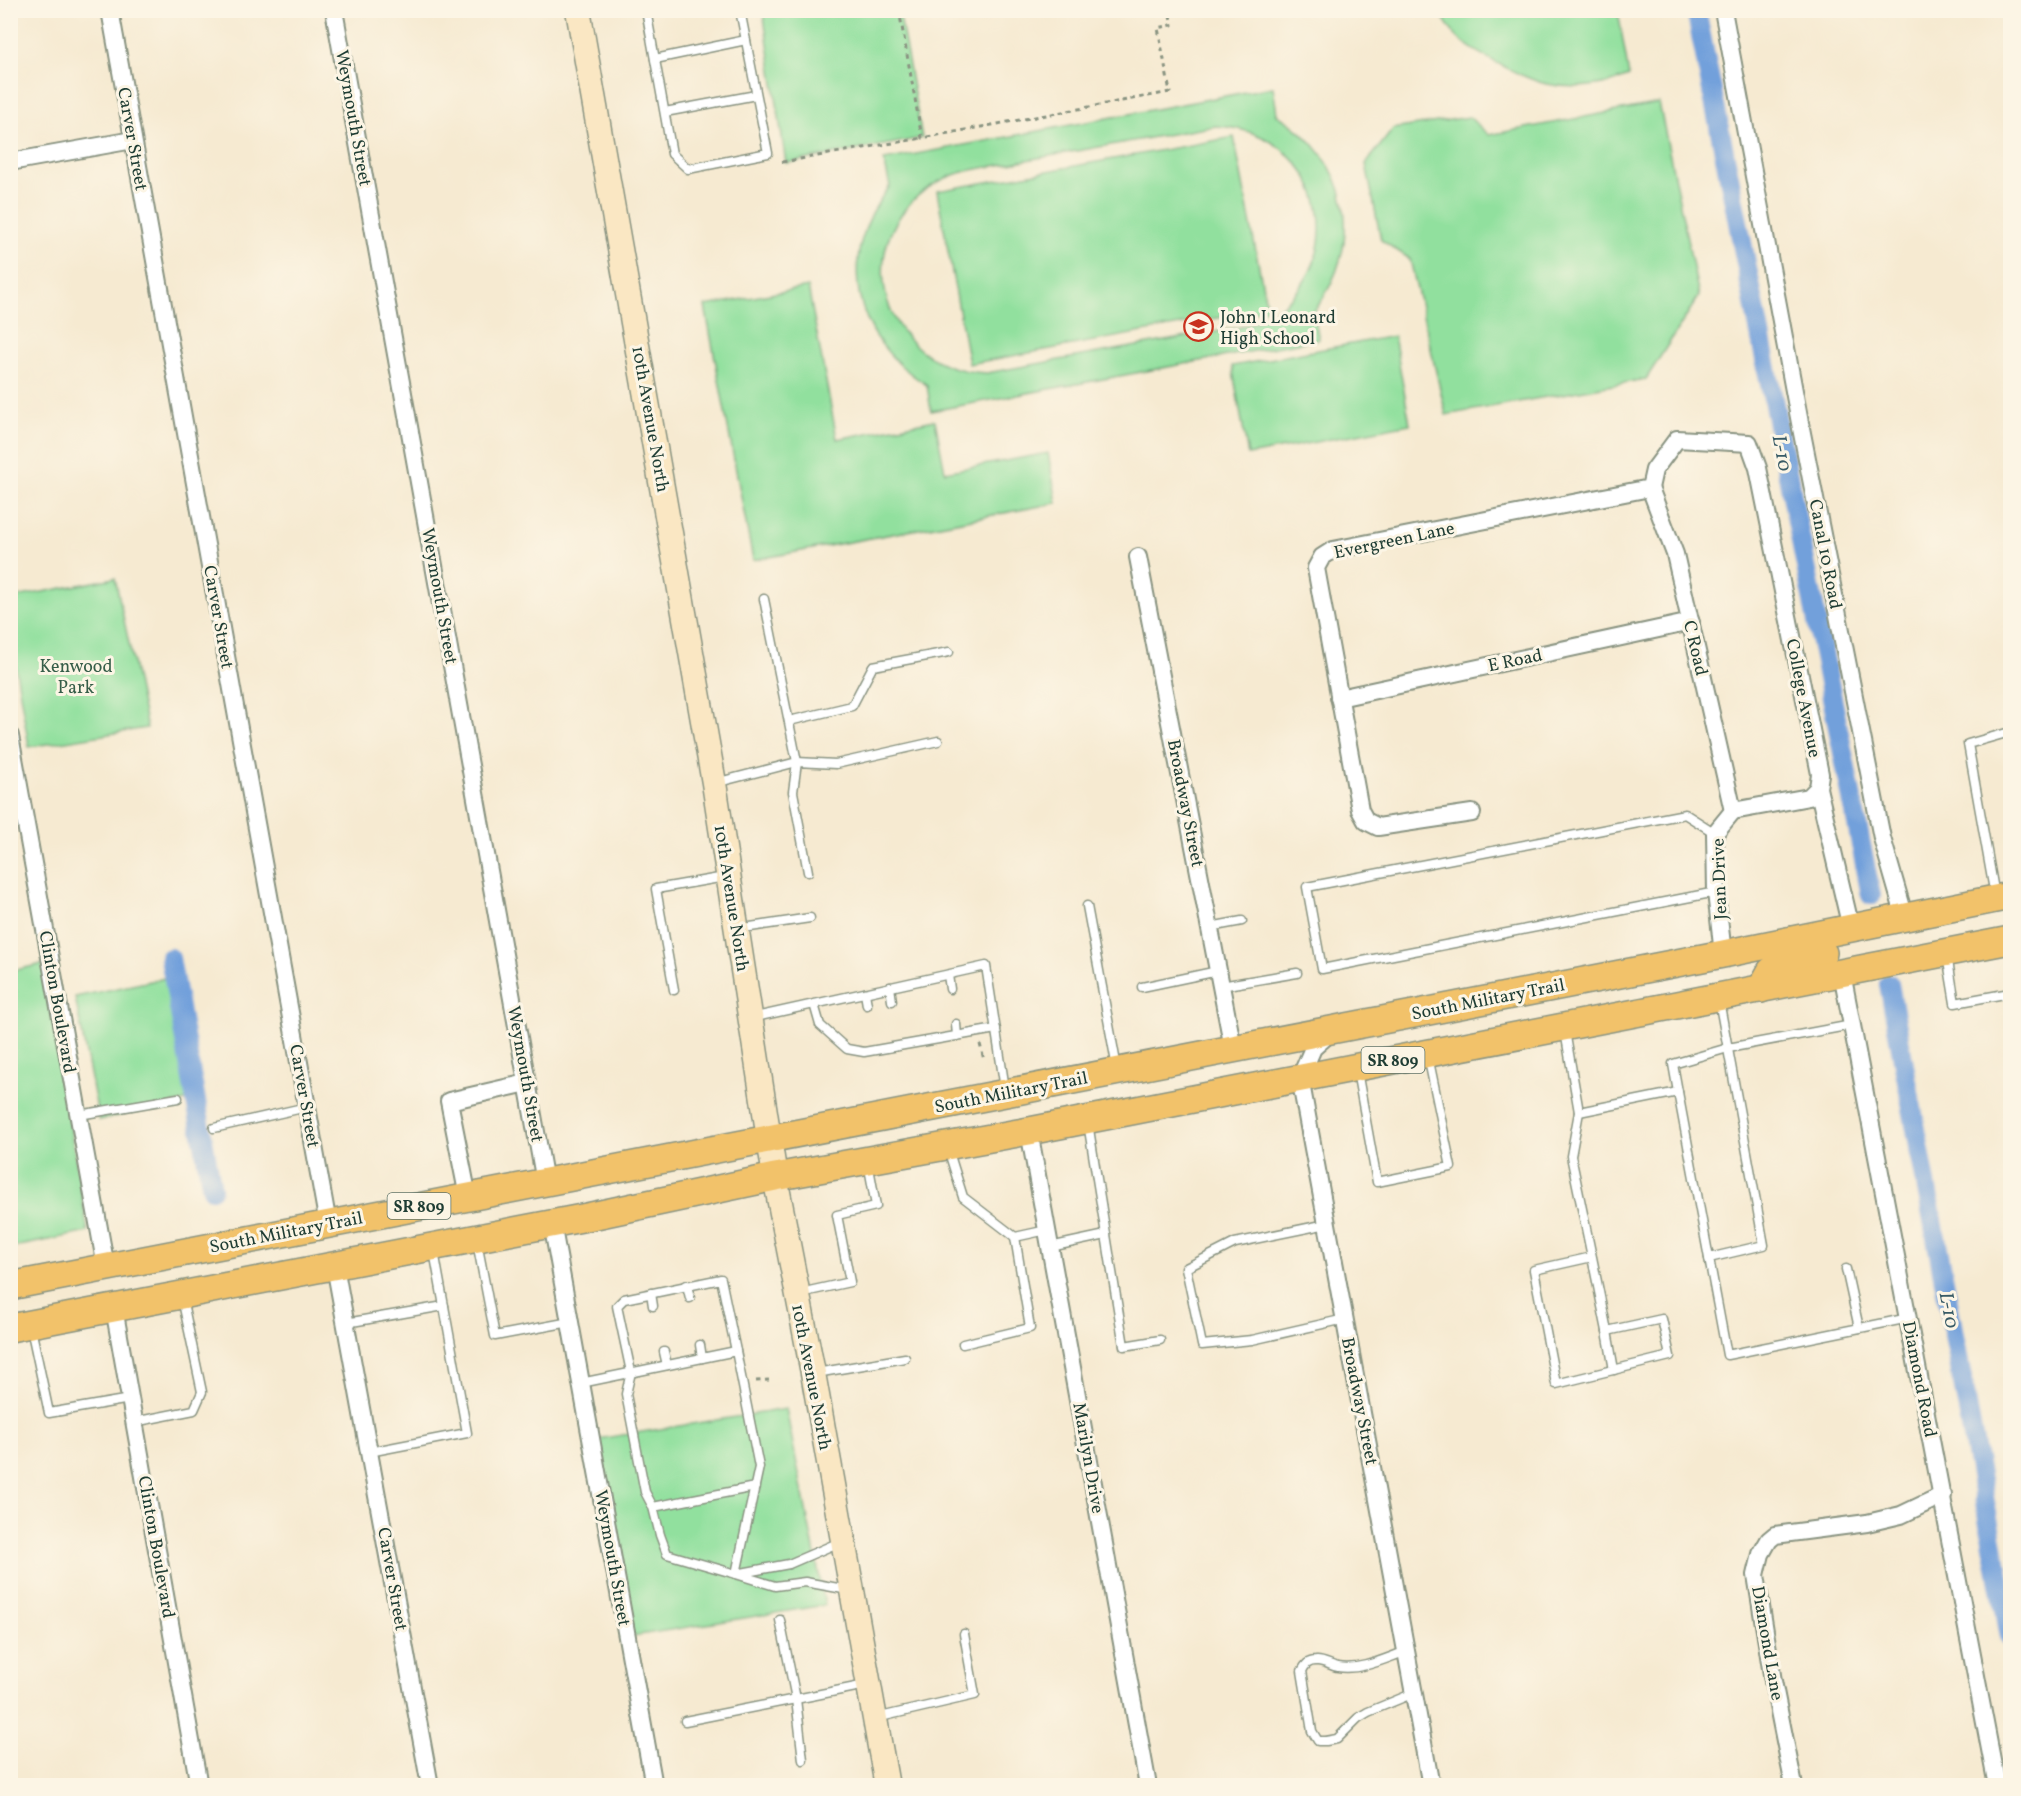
<svg xmlns="http://www.w3.org/2000/svg" width="2021" height="1796" font-family="Vollkorn,serif">
  <style>
    .green { fill: #91e09e; stroke: #588e69; stroke-width: 1.5; fill-rule: evenodd }
    .lines { fill: none; stroke-linecap: round; stroke-linejoin: round }
    .canal { stroke: #72a0db; stroke-width: 20 }
    .lane-casing { stroke: #8a9482; stroke-width: 11 }
    .street-casing { stroke: #8a9482; stroke-width: 20 }
    .secondary-casing { stroke: #8a9482; stroke-width: 27 }
    .primary-casing { stroke: #8a9482; stroke-width: 30 }
    .path { stroke: #8a9482; stroke-width: 3; stroke-dasharray: 4.5 4.5; stroke-linecap: butt }
    .lane { stroke: #fff; stroke-width: 8 }
    .street { stroke: #fff; stroke-width: 16 }
    .secondary { stroke: #fae7c3; stroke-width: 24 }
    .primary { stroke: #f2c26a; stroke-width: 27 }
    .labels { text-anchor: middle; stroke-width: 6; stroke-linejoin: round; paint-order: stroke }
    .shield { fill: #fcf5e5; stroke: #617469; stroke-width: 1.5 }
    .shield-label { font-size: 16px; font-weight: bold; fill: #1f3d34 }
    .street-label { font-size: 18px; fill: #1f3d34; stroke: #fcf5e5 }
    .poi-label { font-size: 18px; fill: #1f3d34; stroke: #fcf5e5; text-anchor: start }
    .park-label { font-size: 18px; fill: #365e49; stroke: #fcf5e5 }
    .water-label { font-size: 20px; font-style: italic; fill: #385b66; stroke: #fcf5e5 }
  </style>
  <rect width="100%" height="100%" fill="#fcf5e5"/>
  <filter id="ink" filterUnits="userSpaceOnUse"><feTurbulence type="fractalNoise" baseFrequency=".0167" numOctaves="2"/><feDisplacementMap in="SourceGraphic" scale="12" xChannelSelector="R" yChannelSelector="G"/><feConvolveMatrix kernelMatrix="1 2 1 2 8 2 1 2 1" color-interpolation-filters="sRGB"/></filter>
  <filter id="wash" filterUnits="userSpaceOnUse"><feTurbulence type="fractalNoise" baseFrequency=".008" numOctaves="4" result="noise"/><feDisplacementMap in="SourceGraphic" scale="24" xChannelSelector="R" yChannelSelector="G"/><feGaussianBlur stdDeviation="1.35" result="paint"/><feColorMatrix in="noise" values="0 0 0 0 0 0 0 0 0 0 0 0 0 0 0 0 0 1.4 0 .05"/><feComposite in="paint" operator="in"/></filter>
  <g filter="url(#wash)">
    <rect width="100%" height="100%" fill="#f6ead1"/>
    <g class="green">
      <polygon points="763,11 899,11 922,138 786,163"/>
      <path d="M1439 11H1618L1629 76C1605 86 1573 90 1547 84 1527 80 1472 52 1457 37 1450 30 1444 19 1439 11Z"/>
      <path d="M1273 87 1277 113 1276 114C1352 160 1367 241 1313 313L1319 339 931 411 927 385C852 339 834 256 890 186L884 160ZM1216 126C1342 133 1359 295 1237 328L987 373C862 368 844 204 966 171Z"/>
      <polygon points="1659,103 1699,296 1646,379 1446,415 1410,259 1381,240 1366,164 1393,129 1469,117 1489,135"/>
      <polygon points="1234,137 1267,309 969,364 937,191"/>
      <polygon points="808,287 837,439 935,420 945,472 1048,453 1057,503 753,560 705,306"/>
      <polygon points="1394,336 1410,424 1248,455 1232,366"/>
      <polygon points="115,578 147,728 29,747 11,640 11,598"/>
      <polygon points="43,964 88,1232 14,1247 10,1226 11,971"/>
      <polygon points="170,977 195,1099 99,1120 75,997"/>
      <polygon points="786,1409 825,1605 627,1637 591,1440"/>
    </g>
    <g class="lines">
      <g class="canal">
        <polyline points="1696,10 1871,895"/>
        <polyline points="170,958 212,1189"/>
        <polyline points="1889,984 2010,1637"/>
      </g>
    </g>
  </g>
  <g filter="url(#ink)">
    <g class="lines">
      <defs>
        <g id="lane">
          <polyline points="646,10 672,154 688,169 768,153 740,10"/>
          <polyline points="655,59 746,40"/>
          <polyline points="665,112 756,95"/>
          <polyline points="789,721 852,706 873,666 949,652"/>
          <polyline points="715,783 797,762 764,599"/>
          <polyline points="1715,833 1685,814 1307,887 1322,969 1716,892"/>
          <polyline points="808,872 793,792 797,762 836,764 938,741"/>
          <polyline points="1995,896 1968,744 2010,732"/>
          <polyline points="1087,906 1117,1068"/>
          <polyline points="1210,927 1242,921"/>
          <polyline points="737,929 810,918"/>
          <polyline points="1947,955 1955,1003 2010,993"/>
          <polyline points="948,975 950,989"/>
          <polyline points="1221,986 1297,973"/>
          <polyline points="890,987 892,1001"/>
          <polyline points="1142,987 1218,971"/>
          <polyline points="674,990 656,889 725,877"/>
          <polyline points="865,993 867,1005"/>
          <polyline points="814,1004 820,1025 847,1049 864,1052 996,1029"/>
          <polyline points="751,1018 986,966 1005,1089"/>
          <polyline points="956,1024 957,1036"/>
          <polyline points="1565,1031 1579,1112 1678,1092 1727,1355 1909,1318"/>
          <polyline points="1357,1071 1377,1182 1451,1167 1428,1056"/>
          <polyline points="1678,1092 1673,1064 1728,1048 1852,1025"/>
          <polyline points="1579,1112 1571,1156 1592,1257 1534,1270 1556,1384 1670,1356 1662,1319 1607,1331 1592,1257"/>
          <polyline points="79,1115 178,1098"/>
          <polyline points="1088,1123 1124,1346 1160,1340"/>
          <polyline points="214,1128 307,1107"/>
          <polyline points="948,1149 963,1197 1015,1237 1047,1230"/>
          <polyline points="1327,1224 1235,1243 1186,1268 1202,1345 1252,1340 1345,1319"/>
          <polyline points="477,1242 495,1336 570,1322"/>
          <polyline points="1050,1247 1106,1235"/>
          <polyline points="1709,1258 1764,1245 1719,1000"/>
          <polyline points="1846,1269 1859,1328"/>
          <polyline points="687,1285 690,1298"/>
          <polyline points="651,1293 653,1306"/>
          <polyline points="800,1293 850,1282 837,1215 876,1206 868,1162"/>
          <polyline points="346,1323 444,1306"/>
          <polyline points="31,1328 49,1413 130,1399"/>
          <polyline points="1607,1331 1614,1370"/>
          <polyline points="963,1344 1030,1328 1015,1237"/>
          <polyline points="700,1345 702,1358"/>
          <polyline points="664,1352 667,1365"/>
          <polyline points="816,1373 905,1358"/>
          <polyline points="581,1383 736,1351 759,1467 736,1574 667,1554 660,1535 653,1507 755,1487"/>
          <polyline points="134,1422 194,1410 202,1392 182,1298"/>
          <polyline points="369,1452 467,1433 434,1251"/>
          <polyline points="653,1507 645,1492 626,1394 631,1372 617,1306 624,1299 721,1279 736,1351"/>
          <polyline points="840,1542 789,1564 736,1574 775,1586 805,1582 849,1590"/>
          <polyline points="780,1620 796,1699 803,1760"/>
          <path d="M1407 1651C1386 1658 1361 1671 1338 1667 1331 1666 1323 1660 1316 1661 1308 1661 1305 1665 1302 1671L1312 1731 1318 1741H1326L1337 1739 1358 1718 1368 1712 1414 1693"/>
          <polyline points="876,1718 975,1695 964,1634"/>
          <polyline points="685,1721 866,1685"/>
        </g>
        <g id="street">
          <polyline points="110,10 328,1224"/>
          <polyline points="334,10 545,1182"/>
          <polyline points="1723,10 1800,423 1882,838 1905,918"/>
          <polyline points="10,162 133,140"/>
          <polyline points="1650,488 1675,554 1733,811"/>
          <polyline points="1138,557 1233,1048"/>
          <polyline points="1339,698 1691,622"/>
          <polyline points="10,736 106,1267"/>
          <polyline points="1733,811 1809,797 1818,788"/>
          <polyline points="1472,813 1378,827 1366,821 1360,810 1316,568 1322,557 1333,550 1650,488 1654,470 1677,439 1749,443 1758,468 1820,774 1818,788 1851,928"/>
          <polyline points="1723,954 1716,892 1715,833 1733,811"/>
          <polyline points="1842,973 1997,1786"/>
          <polyline points="1331,1032 1313,1048 1300,1078 1431,1786"/>
          <polyline points="1029,1131 1148,1786"/>
          <polyline points="468,1197 449,1101 527,1083"/>
          <polyline points="552,1223 654,1786"/>
          <polyline points="335,1266 430,1786"/>
          <polyline points="114,1308 199,1786"/>
          <polyline points="1794,1786 1773,1681 1756,1575 1761,1554 1769,1540 1775,1535 1867,1523 1901,1515 1943,1495"/>
        </g>
        <polyline id="secondary" points="578,10 714,783 775,1177 813,1373 887,1786"/>
        <g id="primary">
          <polyline points="1761,989 1771,971 1788,960 1823,953"/>
          <polyline points="10,1286 1723,954 2010,896"/>
          <polyline points="10,1328 582,1218 775,1177 1029,1131 2010,940"/>
        </g>
      </defs>
      <use href="#lane" class="lane-casing"/>
      <use href="#street" class="street-casing"/>
      <use href="#secondary" class="secondary-casing"/>
      <use href="#primary" class="primary-casing"/>
      <g class="path">
        <polyline points="899,10 922,138 1170,92 1158,28 1172,25 1169,10"/>
        <polyline points="782,162 922,138"/>
        <polyline points="980,1044 984,1060"/>
        <polyline points="756,1381 769,1380"/>
      </g>
      <use href="#lane" class="lane"/>
      <use href="#street" class="street"/>
      <use href="#secondary" class="secondary"/>
      <use href="#primary" class="primary"/>
    </g>
  </g>
  <defs>
    <symbol id="school-ring" viewBox="-11 -11 22 22"><circle r="9.5" fill="#fcf5e5" stroke="#c8321e" stroke-width="1.5"/><path d="M0-5L7-2L0 1L-7-2ZM-4 1L0 2.5L4 1V4Q0 6-4 4Z" fill="#c8321e"/></symbol>
  </defs>
  <g fill-rule="evenodd">
    <use href="#school-ring" x="1182" y="310" width="33" height="33"/>
  </g>
  <g class="labels">
    <g class="shield">
      <rect x="1361.5" y="1047" width="63" height="26" rx="4.5"/>
      <rect x="387.5" y="1193" width="63" height="26" rx="4.5"/>
    </g>
    <g class="shield-label">
      <text x="1393" y="1066">SR 809</text>
      <text x="419" y="1212">SR 809</text>
    </g>
    <g class="street-label">
      <text transform="translate(354 118) rotate(80)" y="6">Weymouth Street</text>
      <text transform="translate(133 139) rotate(80)" y="6">Carver Street</text>
      <text transform="translate(651 419) rotate(80)" y="6">10th Avenue North</text>
      <text transform="translate(1394 540) rotate(-12)" y="6">Evergreen Lane</text>
      <text transform="translate(1826 554) rotate(79)" y="6">Canal 10 Road</text>
      <text transform="translate(440 596) rotate(80)" y="6">Weymouth Street</text>
      <text transform="translate(219 617) rotate(80)" y="6">Carver Street</text>
      <text transform="translate(1696 648) rotate(77)" y="6">C Road</text>
      <text transform="translate(1515 660) rotate(-12)" y="6">E Road</text>
      <text transform="translate(1804 698) rotate(79)" y="6">College Avenue</text>
      <text transform="translate(1186 803) rotate(79)" y="6">Broadway Street</text>
      <text transform="translate(1719 879) rotate(-92)" y="6">Jean Drive</text>
      <text transform="translate(732 898) rotate(81)" y="6">10th Avenue North</text>
      <text transform="translate(1488 999) rotate(-11)" y="6">South Military Trail</text>
      <text transform="translate(58 1002) rotate(80)" y="6">Clinton Boulevard</text>
      <text transform="translate(526 1074) rotate(80)" y="6">Weymouth Street</text>
      <text transform="translate(1011 1092) rotate(-11)" y="6">South Military Trail</text>
      <text transform="translate(305 1096) rotate(80)" y="6">Carver Street</text>
      <text transform="translate(286 1232) rotate(-11)" y="6">South Military Trail</text>
      <text transform="translate(812 1377) rotate(79)" y="6">10th Avenue North</text>
      <text transform="translate(1920 1379) rotate(79)" y="6">Diamond Road</text>
      <text transform="translate(1360 1401) rotate(79)" y="6">Broadway Street</text>
      <text transform="translate(1089 1458) rotate(80)" y="6">Marilyn Drive</text>
      <text transform="translate(157 1547) rotate(80)" y="6">Clinton Boulevard</text>
      <text transform="translate(613 1558) rotate(80)" y="6">Weymouth Street</text>
      <text transform="translate(393 1579) rotate(80)" y="6">Carver Street</text>
      <text transform="translate(1768 1643) rotate(80)" y="6">Diamond Lane</text>
    </g>
    <g class="poi-label">
      <text x="1220" y="323">John I Leonard<tspan x="1220" dy="21">High School</tspan></text>
    </g>
    <g class="park-label">
      <text x="76" y="672">Kenwood<tspan x="76" dy="21">Park</tspan></text>
    </g>
    <g class="water-label">
      <text transform="translate(1783 453) rotate(79)" y="7">L-10</text>
      <text transform="translate(1950 1310) rotate(79)" y="7">L-10</text>
    </g>
  </g>
  <rect width="2021" height="1796" fill="none" stroke="#fcf5e5" stroke-width="36"/>
</svg>
